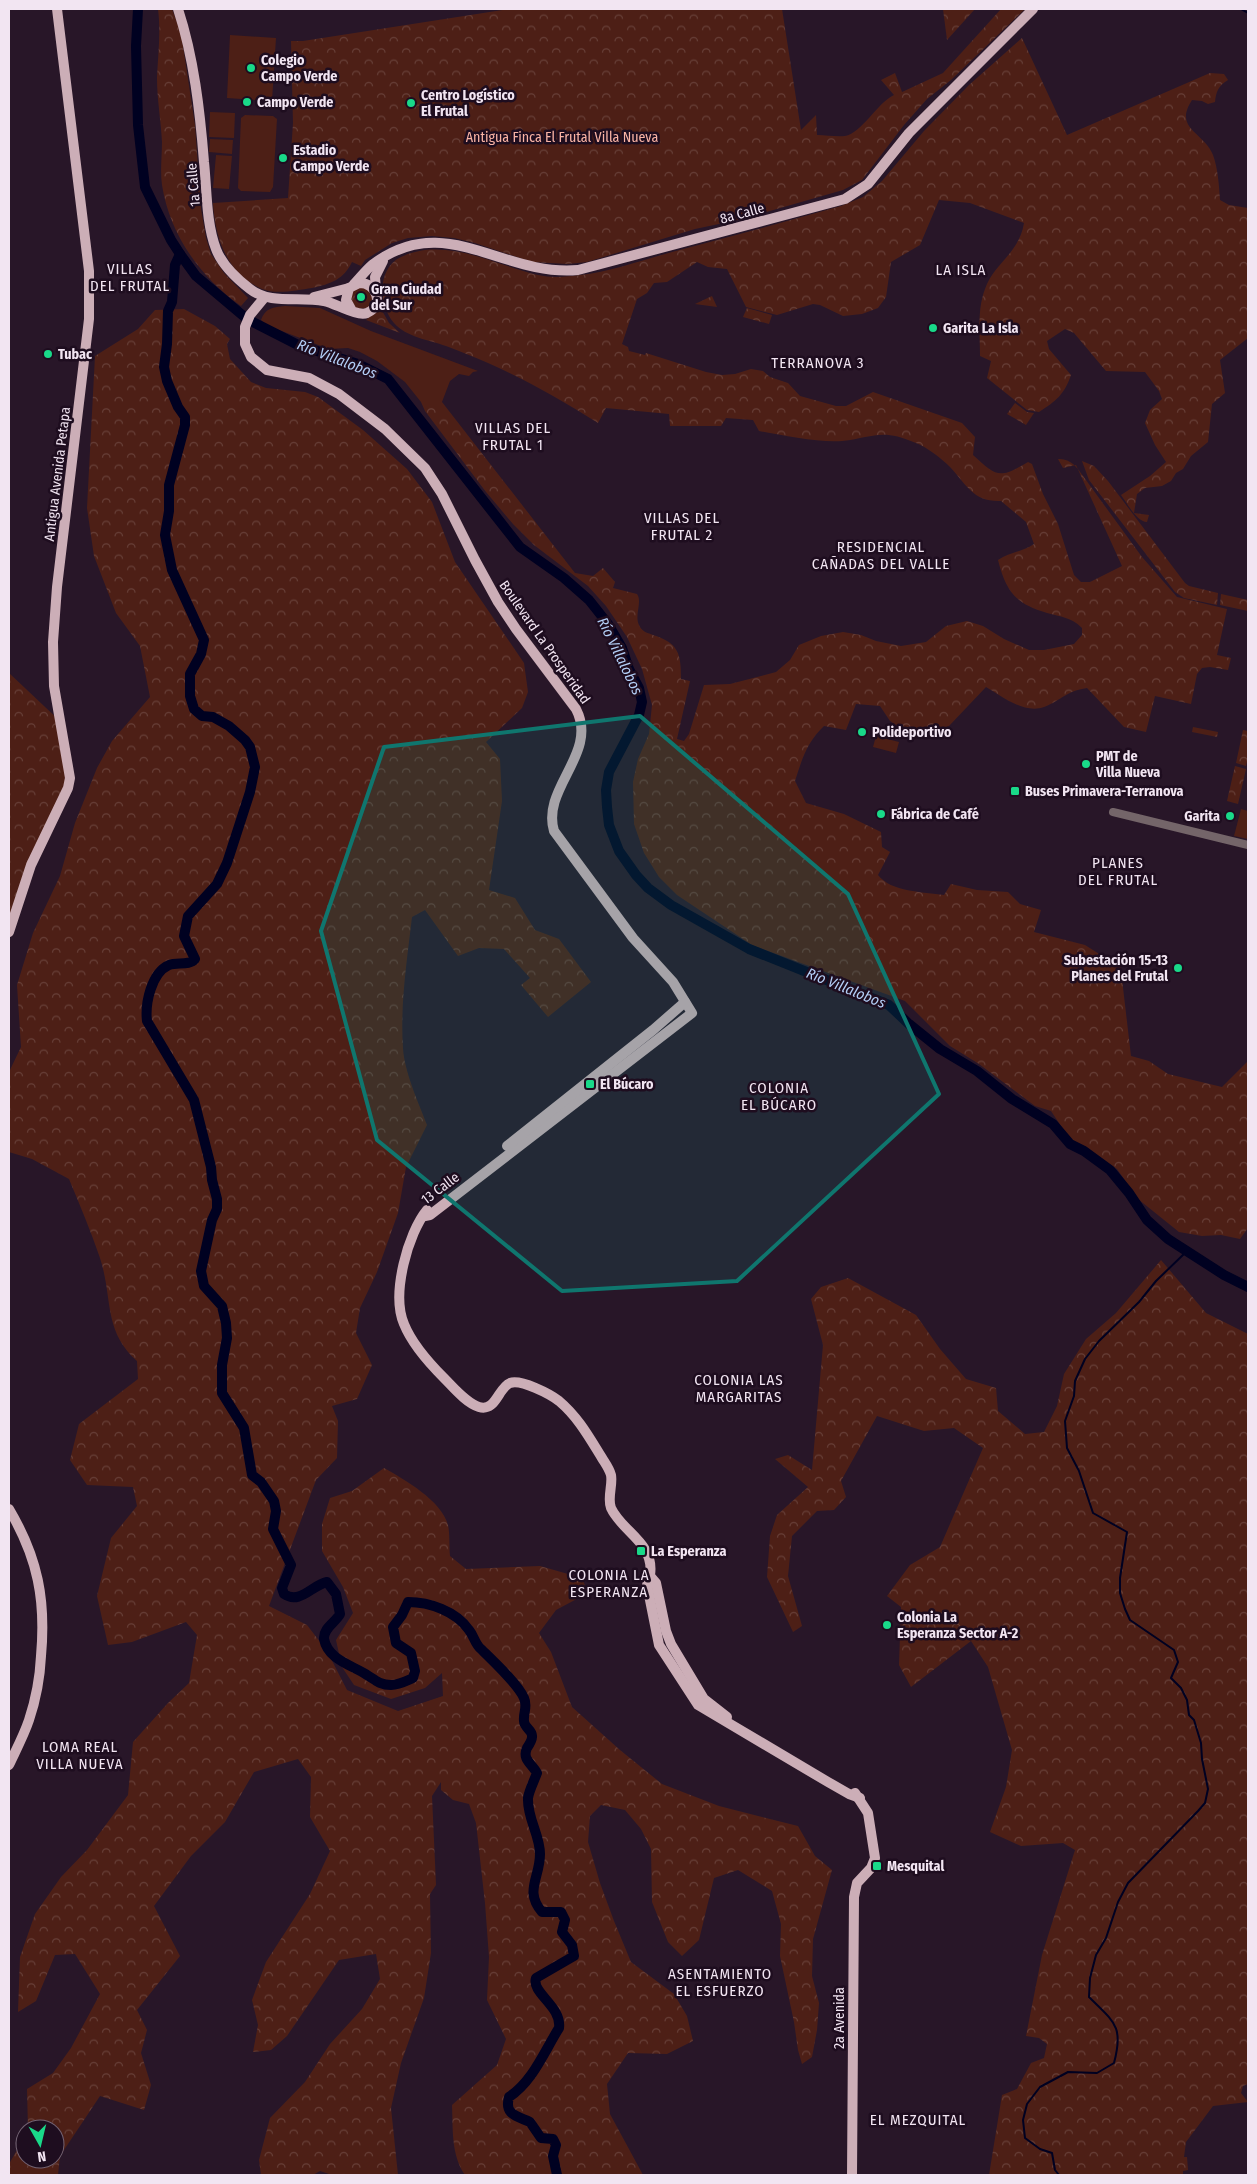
<svg xmlns="http://www.w3.org/2000/svg" width="1257" height="2184" font-family="'Fira Sans Condensed',sans-serif">
  <style>
    .green { fill: #4d1f16 }
    .forest { fill: url(#forest-crowns) }
    .lines { fill: none; stroke-linecap: round; stroke-linejoin: round }
    .stream { stroke: #000121; stroke-width: 2 }
    .river { stroke: #000121; stroke-width: 10 }
    .minor { stroke: #746569; stroke-width: 8 }
    .major { stroke: #ccaeb7; stroke-width: 10 }
    .marked { fill: #0f766e; fill-opacity: 0.2; stroke: #0f766e; stroke-width: 4; stroke-linejoin: round }
    .poi-dot { fill: #19d989; stroke: #1e0d1f; stroke-width: 2 }
    .labels { text-anchor: middle; stroke-width: 5; stroke-linejoin: round; paint-order: stroke }
    .poi-label { font-size: 14px; font-weight: bold; fill: #f2e5f2; stroke: #1e0d1f; text-anchor: start }
    .park-label { font-size: 14px; fill: #fab4a5; stroke: #1e0d1f }
    .street-label { font-size: 14px; fill: #f2e5f2; stroke: #1e0d1f }
    .neighbourhood-label { font-size: 15px; letter-spacing: 1px; fill: #f2e5f2; stroke: #1e0d1f }
    .water-label { font-size: 15px; font-style: italic; fill: #b3cef6; stroke: #1e0d1f }
  </style>
  <defs>
    <pattern id="forest-crowns" width="20" height="18" patternUnits="userSpaceOnUse" patternTransform="scale(1.25)"><rect width="20" height="18" fill="#4d1f16"/><path d="M2 6a3 3 0 1 1 6 0M12 15a3 3 0 1 1 6 0" fill="none" stroke="#673f38"/></pattern>
  </defs>
  <rect width="100%" height="100%" fill="#281628"/>
  <g class="green">
    <polygon points="230,35 276,38 272,101 227,98"/>
    <polygon points="210,112 235,113 234,138 209,137"/>
    <polygon points="245,115 273,116 277,119 273,187 270,192 241,191 238,188 241,118"/>
    <polygon points="210,139 233,140 232,154 209,152"/>
    <polygon points="216,155 232,156 229,189 213,188"/>
    <path d="M285 306 320 308 371 331 478 371 473 372 469 376 459 374 450 381 442 402H421L405 382 377 361 360 352 348 348 329 349 266 325 261 320C265 308 273 307 285 306Z"/>
    <polygon points="876,736 899,742 896,753 873,747"/>
    <polygon points="1241,809 1248,811 1248,839 1234,836"/>
  </g>
  <g class="forest">
    <path d="M158 9H172L181 33 195 125 201 209 206 238 211 254 224 273 248 298 241 306C200 277 170 235 162 185 160 171 162 156 162 142 161 121 157 99 157 78 158 55 161 32 158 9Z"/>
    <path d="M509 9H782L801 130 816 115 817 135C826 135 836 137 845 136 862 133 877 103 894 95L881 80 895 73 902 92 943 73 1001 9H1025L951 80 927 99 904 125 862 180 843 190 738 220 695 229 587 262 568 264 532 262 475 243 454 238 432 236 408 238 392 243 365 260 361 266 352 262C344 279 331 284 312 288 297 290 277 295 262 289 227 274 215 238 213 203L288 198 293 123 291 41H303Z"/>
    <polygon points="943,9 975,9 947,40"/>
    <path d="M1022 38 1067 135 1210 73 1224 74 1228 80C1218 86 1216 92 1215 102L1208 104 1202 101 1192 100C1173 129 1204 132 1213 155 1218 169 1219 185 1220 200L1229 205 1248 208V338L1220 360 1225 393 1212 404 1208 442 1191 456 1183 469 1176 473 1171 481 1162 486 1145 488 1137 494 1134 513 1149 515 1147 522C1137 522 1127 503 1121 495L1150 476 1166 462 1155 445 1145 423 1150 410 1162 399 1159 391 1145 372 1106 371 1074 333 1065 329 1047 341 1049 349 1071 375C1064 395 1056 401 1039 412L1027 410 987 378 991 361 980 356C980 334 977 310 985 289 994 263 1019 254 1024 223L970 203 939 200 920 245 891 262 886 297 878 308 862 314 843 316 820 305 813 304 777 315 746 307 727 269 708 267 697 262 667 282 654 283 647 293 637 299 622 344 628 347 629 351 645 355 646 353 706 372 722 375 735 374 751 369 763 371 770 377 788 383 800 396 836 406H846L873 392 962 423 975 437 973 455C997 477 999 479 1028 462L1032 464 1043 494 1058 524 1074 575 1081 582H1090L1122 566 1076 465 1063 468 1058 459C1070 458 1077 467 1083 476L1142 557 1177 597 1227 609 1217 655 1231 658 1228 670 1210 667 1202 668 1197 674 1191 704 1155 696 1146 732 1124 727 1087 688C1066 691 1062 700 1044 707 1024 714 1003 697 986 687L949 726 933 733H908L890 721 880 706 856 704 846 730 824 726C807 742 802 759 795 781L806 803 844 814 881 832 882 847 890 852 878 875C891 892 923 892 944 895L951 884 977 890 1008 892 1020 904 1041 910 1034 932 1085 945 1104 957 1120 962 1131 1056 1149 1061 1168 1074 1222 1087 1248 1061V1228L1240 1239 1221 1235 1202 1236 1179 1232 1138 1199 1117 1169 1069 1138 1051 1111 1035 1106 979 1064 950 1046 905 1001 752 945 677 895 659 877 644 853 634 824 633 782 638 759 649 734 652 705 642 669 627 637 606 606 588 586 534 545 513 524 486 492 425 411 421 402H442L575 573 593 576 603 568 615 582 613 588 637 594C643 603 633 616 640 627 643 632 648 633 653 635 679 643 681 654 681 679L690 681 677 739 684 741 689 734 704 685 730 684 776 672 790 660 799 645 821 636 843 632 861 635 876 641 901 646 926 642 946 626 967 621 983 626 1004 639 1029 650H1044L1074 644 1082 635V628C1071 617 1061 617 1047 613 1015 604 1006 591 998 560 1010 552 1022 552 1034 544L1026 522 1001 501C973 502 967 485 950 467 941 458 928 448 916 443 882 428 874 437 842 441 820 443 781 435 759 431L753 420 726 418 721 426H670L669 414 606 408 598 423C563 401 527 380 488 363 474 357 460 351 446 346 429 340 406 337 394 323 378 305 377 268 401 257 445 236 495 265 538 275 550 278 567 277 580 275 609 272 643 260 672 252 729 237 785 222 841 206L863 197 882 181 924 131 969 85Z"/>
    <polygon points="362,285 374,296 370,308 354,309 348,295"/>
    <polygon points="712,296 717,307 695,304"/>
    <polygon points="380,307 389,323 400,333 366,320"/>
    <polygon points="747,308 772,315 769,324 743,317"/>
    <path d="M184 309 215 326 230 339 227 344 230 359 251 382 266 388 305 392 318 397 363 430 407 469 432 502 455 562 524 663 528 692 522 708 486 742 500 759 502 801 489 890 515 898 535 930 559 939 591 982 548 1017 521 985 530 978 504 949 479 948 458 956 425 910 412 917C407 960 400 1005 403 1048 404 1071 419 1104 427 1125L406 1167 398 1213 377 1272 360 1308 356 1333 372 1365 357 1399 332 1406 338 1421 337 1458 316 1480 269 1606 307 1625 327 1651 347 1690 398 1711 443 1696 442 1673 425 1688 391 1699 354 1685 342 1667 336 1640 353 1613 343 1587 322 1551V1524L330 1498 352 1491 384 1468C405 1480 441 1500 448 1525 450 1534 449 1546 450 1556L466 1569 540 1566 582 1578 588 1593 556 1610 539 1633 551 1652 572 1707 620 1750 662 1784 719 1806 798 1826 815 1856 832 1870 813 1939 812 1976 819 2003 817 2030 812 2057 802 2064 798 2050 794 2022 780 1956 781 1924 772 1891 738 1870 714 1878 699 1940 682 1956 668 1942 652 1902 651 1849 641 1829 625 1810 601 1805 590 1816 588 1842 600 1883 614 1921 631 1962 674 1994 687 2016 693 2041 667 2054 628 2053 607 2084 610 2114 643 2175H465C451 2155 453 2129 452 2105L497 2065 506 2039 487 2000 489 1957 485 1903 476 1823 469 1804 453 1800 441 1790V1782L432 1796 436 1885 430 1894 431 1953 424 1998 401 2063 391 2108 398 2175H332L320 2171 313 2175H261L259 2160 270 2118 305 2082 330 2044 362 2009 380 1979 376 1954 339 1960 287 2036 271 2050 253 2052 258 2025 252 2000 266 1962 310 1894 330 1851 310 1817 311 1777 298 1759 254 1772 225 1822 191 1856 154 1906 180 1956 137 2010 147 2030 141 2053 151 2085 144 2110 100 2096 60 2156 58 2175H9V2164L25 2136V2159H55V2129H28L27 2089 53 2073 71 2048 100 1994 75 1954 55 1955 36 2001 18 2012 20 1957 35 1914 61 1877 87 1850 128 1795 133 1742 168 1703 189 1683 197 1635 186 1622 132 1642 108 1645 97 1596 111 1538 137 1506 133 1487 87 1485 70 1460 79 1424 138 1379 137 1361C103 1331 113 1298 100 1258 91 1232 80 1205 69 1179L32 1159 9 1152V1072L21 1047 17 985 33 933 60 876 75 823 97 768 112 741 150 697 140 646 116 613 94 556 87 508 95 356 138 329 155 310Z"/>
    <polygon points="1015,403 1027,412 1034,413 1026,425 1007,414"/>
    <polygon points="1082,461 1094,466 1108,481 1185,583 1189,586 1218,593 1217,605 1184,598 1175,592 1089,480"/>
    <polygon points="1221,594 1248,600 1248,611 1220,605"/>
    <polygon points="9,673 61,722 67,787 9,932"/>
    <polygon points="1193,727 1218,732 1217,737 1192,732"/>
    <polygon points="1243,730 1248,731 1248,758 1246,766 1236,763"/>
    <polygon points="1235,766 1246,769 1238,804 1227,801"/>
    <polygon points="1161,1260 1206,1313 1248,1334 1248,2084 1243,2086 1241,2093 1248,2102 1213,2106 1186,2142 1184,2157 1187,2157 1188,2170 1183,2171 1183,2175 989,2175 1002,2095 1017,2089 1031,2063 1044,2058 1047,2044 1039,2038 1026,2036 1042,1955 1075,1850 1063,1843 1021,1846 990,1832 1006,1787 1012,1750 988,1667 971,1641 911,1687 899,1665 901,1607 887,1596 910,1565 940,1547 983,1448 954,1428 924,1431 877,1416 841,1481 846,1497 834,1510 817,1511 792,1536 788,1576 802,1626 793,1632 767,1577 770,1536 777,1515 808,1487 775,1459 788,1455 812,1470 823,1345 811,1299 821,1287 848,1278 916,1315 940,1349 966,1379 996,1388 998,1411 1025,1434 1044,1432 1057,1406 1064,1374 1086,1339 1116,1313"/>
  </g>
  <g class="lines">
    <g class="stream">
      <polyline points="1241,9 1248,13"/>
      <path d="M1059 2175 1055 2170 1052 2153 1040 2149 1025 2138 1023 2120 1027 2104 1040 2087 1068 2072 1097 2073 1114 2063C1124 2026 1114 2022 1089 1997L1090 1978 1096 1955 1106 1938 1118 1902 1128 1883 1198 1811 1205 1803 1208 1789 1202 1759 1201 1743 1194 1720 1189 1715 1187 1700 1181 1688 1171 1678 1178 1662 1174 1650 1130 1620 1125 1609 1120 1593V1578L1127 1532 1093 1513 1079 1471 1067 1448 1065 1421 1074 1396 1075 1381 1085 1359 1099 1341 1139 1302 1156 1281 1186 1252"/>
    </g>
    <g class="river">
      <polyline points="138,9 136,46 138,125 145,187 171,240 180,254 196,276 247,319 298,345 358,364 388,379 520,547 564,578 589,600 608,624 622,648 629,669 639,688 642,702 639,715 609,772 606,790 607,807 609,825 619,851 636,875 648,888 671,905 749,949 889,1005 909,1024 940,1049 977,1071 1012,1099 1053,1124 1070,1144 1084,1151 1110,1170 1129,1193 1147,1220 1168,1239 1224,1275 1248,1287"/>
      <path d="M180 254 175 265 172 302 168 311 167 344 164 367 167 381 178 407 185 417V425L169 485V511L165 535 172 570 204 640 201 654 190 674V696L194 709 202 716 213 717 229 726 245 740 250 747 255 767 250 792 227 863 217 884 188 916 184 936 195 959C189 966 178 962 169 965 151 973 145 1004 147 1021L194 1100 211 1167 212 1180 217 1199V1209L212 1220 201 1271 204 1286 222 1306 226 1323 227 1338 222 1365V1393L244 1428 252 1475 261 1482 274 1501 276 1511 273 1529 291 1565 282 1588 284 1594C300 1605 312 1585 327 1582L336 1594 340 1614C336 1622 323 1628 324 1639 328 1660 352 1665 367 1675 375 1680 380 1685 391 1685 399 1685 406 1681 413 1678L415 1671 411 1653 396 1643 393 1627 402 1615 408 1602C429 1602 456 1611 469 1630 474 1636 475 1644 481 1649 493 1661 518 1684 524 1698 528 1707 523 1712 524 1721 524 1728 533 1730 532 1737 532 1740 529 1745 527 1748 522 1759 531 1763 537 1773 534 1781 529 1791 528 1798 527 1818 540 1835 540 1854 540 1878 524 1891 542 1912H561L565 1920 562 1932 572 1945 574 1956 536 1978C531 1993 562 2006 559 2028 544 2052 533 2081 509 2097 504 2115 517 2116 530 2122L541 2138 553 2139 556 2145 553 2156 557 2175"/>
    </g>
    <polyline class="minor" points="1113,812 1248,845"/>
    <g class="major">
      <path d="M178 9C194 58 200 111 204 162 207 190 206 223 216 249 222 265 237 279 250 289 270 305 300 296 324 301 335 303 357 317 367 313 385 305 376 282 359 283L349 288 346 300 352 311"/>
      <path d="M354 284C360 278 365 271 372 265 445 209 501 277 578 270L845 199 868 184 909 133 1033 9"/>
      <polyline points="376,291 375,277 383,261"/>
      <polyline points="314,297 349,288"/>
      <path d="M264 298 250 315 245 327V344L251 357 267 370 309 378 339 394 385 429 425 468 442 494 475 560 498 602 516 629 576 709C599 753 541 788 554 831L633 938 673 982 692 1013 430 1215 425 1216"/>
      <polyline points="9,932 31,865 68,788 70,778 54,686 53,642 57,587 89,319 89,271 57,9"/>
      <polyline points="507,1146 653,1030 685,1002"/>
      <path d="M427 1210C408 1233 391 1294 404 1324 412 1344 429 1363 444 1378 453 1387 466 1403 479 1407 496 1412 498 1388 510 1383 521 1379 550 1394 559 1401 578 1417 589 1437 602 1458 605 1463 609 1468 611 1475 613 1485 607 1498 611 1508 622 1532 655 1543 650 1575 650 1578 647 1581 647 1585L659 1645 698 1705 828 1782 849 1794 860 1798"/>
      <path d="M9 1509C38 1558 46 1600 41 1656 40 1677 36 1699 29 1720 24 1735 16 1750 9 1765"/>
      <polyline points="650,1576 656,1583 666,1631 671,1644 704,1699 727,1717"/>
      <polyline points="852,2175 854,1897 857,1883 871,1868 875,1858 868,1813 855,1793"/>
    </g>
  </g>
  <path class="marked" d="M640 716 848 894 939 1094 737 1281 562 1291 377 1140 321 931 384 747Z"/>
  <g class="poi-dot">
    <circle cx="251" cy="68" r="5"/>
    <circle cx="247" cy="102" r="5"/>
    <circle cx="411" cy="103" r="5"/>
    <circle cx="283" cy="158" r="5"/>
    <circle cx="361" cy="297" r="5"/>
    <circle cx="933" cy="328" r="5"/>
    <circle cx="48" cy="354" r="5"/>
    <circle cx="862" cy="732" r="5"/>
    <circle cx="1086" cy="764" r="5"/>
    <rect x="1010" y="786" width="10" height="10" rx="2.5"/>
    <circle cx="881" cy="814" r="5"/>
    <circle cx="1230" cy="816" r="5"/>
    <circle cx="1178" cy="968" r="5"/>
    <rect x="585" y="1079" width="10" height="10" rx="2.5"/>
    <rect x="636" y="1546" width="10" height="10" rx="2.5"/>
    <circle cx="887" cy="1625" r="5"/>
    <rect x="872" y="1861" width="10" height="10" rx="2.5"/>
  </g>
  <g class="labels">
    <g class="poi-label">
      <text x="261" y="65">Colegio<tspan x="261" dy="16">Campo Verde</tspan></text>
      <text x="421" y="100">Centro Logístico<tspan x="421" dy="16">El Frutal</tspan></text>
      <text x="257" y="107">Campo Verde</text>
      <text x="293" y="155">Estadio<tspan x="293" dy="16">Campo Verde</tspan></text>
      <text x="371" y="294">Gran Ciudad<tspan x="371" dy="16">del Sur</tspan></text>
      <text x="943" y="333">Garita La Isla</text>
      <text x="58" y="359">Tubac</text>
      <text x="872" y="737">Polideportivo</text>
      <text x="1096" y="761">PMT de<tspan x="1096" dy="16">Villa Nueva</tspan></text>
      <text x="1025" y="796">Buses Primavera-Terranova</text>
      <text x="891" y="819">Fábrica de Café</text>
      <text x="1220" y="821" text-anchor="end">Garita</text>
      <text x="1168" y="965" text-anchor="end">Subestación 15-13<tspan x="1168" dy="16">Planes del Frutal</tspan></text>
      <text x="600" y="1089">El Búcaro</text>
      <text x="651" y="1556">La Esperanza</text>
      <text x="897" y="1622">Colonia La<tspan x="897" dy="16">Esperanza Sector A-2</tspan></text>
      <text x="887" y="1871">Mesquital</text>
    </g>
    <g class="park-label">
      <text x="562" y="142">Antigua Finca El Frutal Villa Nueva</text>
    </g>
    <g class="street-label">
      <text transform="translate(193 185) rotate(-95)" y="5">1a Calle</text>
      <text transform="translate(742 213) rotate(-15)" y="5">8a Calle</text>
      <text transform="translate(57 474) rotate(-83)" y="5">Antigua Avenida Petapa</text>
      <text transform="translate(545 642) rotate(55)" y="5">Boulevard La Prosperidad</text>
      <text transform="translate(440 1188) rotate(-37)" y="5">13 Calle</text>
      <text transform="translate(839 2018) rotate(-90)" y="5">2a Avenida</text>
    </g>
    <g class="neighbourhood-label">
      <text x="130" y="274">VILLAS<tspan x="130" dy="17">DEL FRUTAL</tspan></text>
      <text x="961" y="275">LA ISLA</text>
      <text x="818" y="368">TERRANOVA 3</text>
      <text x="513" y="433">VILLAS DEL<tspan x="513" dy="17">FRUTAL 1</tspan></text>
      <text x="682" y="523">VILLAS DEL<tspan x="682" dy="17">FRUTAL 2</tspan></text>
      <text x="881" y="552">RESIDENCIAL<tspan x="881" dy="17">CAÑADAS DEL VALLE</tspan></text>
      <text x="1118" y="868">PLANES<tspan x="1118" dy="17">DEL FRUTAL</tspan></text>
      <text x="779" y="1093">COLONIA<tspan x="779" dy="17">EL BÚCARO</tspan></text>
      <text x="739" y="1385">COLONIA LAS<tspan x="739" dy="17">MARGARITAS</tspan></text>
      <text x="609" y="1580">COLONIA LA<tspan x="609" dy="17">ESPERANZA</tspan></text>
      <text x="80" y="1752">LOMA REAL<tspan x="80" dy="17">VILLA NUEVA</tspan></text>
      <text x="720" y="1979">ASENTAMIENTO<tspan x="720" dy="17">EL ESFUERZO</tspan></text>
      <text x="918" y="2125">EL MEZQUITAL</text>
    </g>
    <g class="water-label">
      <text transform="translate(337 359) rotate(21)" y="5">Río Villalobos</text>
      <text transform="translate(620 656) rotate(64)" y="5">Río Villalobos</text>
      <text transform="translate(846 988) rotate(22)" y="5">Río Villalobos</text>
    </g>
  </g>
  <rect width="1257" height="2184" fill="none" stroke="#f2e5f2" stroke-width="20"/>
  <g transform="translate(40 2144) rotate(172)"><circle r="24" fill="#1e0d1f" stroke="#736373"/>
  <path d="M0-4L9 19L0 12L-9 19Z" fill="#19d989"/>
  <text y="-8" font-size="14" font-weight="bold" text-anchor="middle" fill="#f2e5f2">N</text>
  </g>
</svg>
